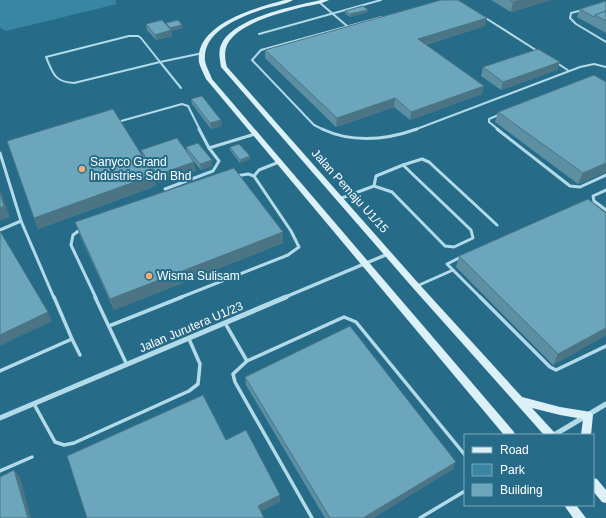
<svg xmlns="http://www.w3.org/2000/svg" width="606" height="518" font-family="Arial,sans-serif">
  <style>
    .green { fill: #3886a3 }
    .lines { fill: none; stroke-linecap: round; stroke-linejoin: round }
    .lane-far2 { stroke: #b2dae9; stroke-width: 2 }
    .lane-far1 { stroke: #b2dae9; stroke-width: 3 }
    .lane { stroke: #b2dae9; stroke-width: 3.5 }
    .street-far1 { stroke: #b2dae9; stroke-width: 3.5 }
    .street { stroke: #b2dae9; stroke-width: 5 }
    .secondary { fill: #dcf0f7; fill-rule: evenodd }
    .wall { fill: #5c8fa2 }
    .shaded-wall { fill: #4b7484 }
    .building { fill: #6ba6bc; stroke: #4b7484 }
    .poi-dot { fill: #f2ac77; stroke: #266c88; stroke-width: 1.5 }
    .labels { text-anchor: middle; stroke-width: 4; stroke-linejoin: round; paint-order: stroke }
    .poi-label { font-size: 12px; fill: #fff; stroke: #266c88; text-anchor: start }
    .street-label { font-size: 12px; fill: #fff; stroke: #266c88 }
  </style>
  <rect width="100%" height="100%" fill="#266c88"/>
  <polygon class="green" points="0,0 115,0 117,4 6,31 0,28"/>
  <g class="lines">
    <g class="lane-far2">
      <polyline points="319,2 347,26"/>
      <polyline points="583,10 571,13 570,18 576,24 606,42"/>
      <polyline points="484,17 539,52"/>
      <polyline points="259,34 381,0"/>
      <path d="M129 36H138L141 38 160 62 74 83C54 82 53 73 46 57Z"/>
      <polyline points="160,62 181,88"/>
      <polyline points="160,62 203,53"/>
      <polyline points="557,63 569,71"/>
      <polyline points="121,121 182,104 188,106 200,130"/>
      <polyline points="324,130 314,125 252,60 261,50 382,17"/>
      <polyline points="414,130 580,67 594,64 606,67"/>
      <polyline points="499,130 489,122 489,119 501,114"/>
    </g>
    <g class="lane-far1">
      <polyline points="199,129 209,148"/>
      <path d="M322 129C352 143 386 140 417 129"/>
      <polyline points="497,129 570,186 580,187 606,175"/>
      <polyline points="0,153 21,221 0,230"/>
      <polyline points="403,165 422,159 429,162 497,225"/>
      <polygon points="403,165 471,230 473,238 454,247 445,246 392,192 374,186 376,176"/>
      <polyline points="254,176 259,170 279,162"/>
      <polyline points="165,189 213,171 219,161 209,148 255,134"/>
      <polyline points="606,190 593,196 594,201 606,210"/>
      <polyline points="339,199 374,186"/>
      <polyline points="21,221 54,298"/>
      <polyline points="81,229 73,235 71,245 96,298"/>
      <polyline points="453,270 481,298"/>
      <polyline points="417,286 453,270 447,264 461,257"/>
      <polyline points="179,298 288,255 299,247 291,231 254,176 248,174 236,176"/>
    </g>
    <g class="lane">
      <polyline points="95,297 127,365"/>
      <polyline points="480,297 550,367 556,370 606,346"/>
      <polyline points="225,323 247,361"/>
      <polyline points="109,326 182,297"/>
      <polyline points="72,339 80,355"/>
      <polyline points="0,371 72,339 54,297"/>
      <polyline points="34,404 55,442 64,445 74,443 189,391 198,384 200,364 189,339"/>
      <polyline points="0,471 32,457"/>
      <polyline points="312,518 235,382 233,374 247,361 344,317 356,322 465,455"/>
      <polyline points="420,518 465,491"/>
    </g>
    <polyline class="street-far1" points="283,298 388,254"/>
    <g class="street">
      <polyline points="0,418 286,297"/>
      <polyline points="554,435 606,404"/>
    </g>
    <g class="secondary">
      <path d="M285 0H293C286 4 275 6 267 8 243 16 202 30 205 61 206 67 210 73 212 79L514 432 515 435H504L206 79C204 74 200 67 199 62 194 24 258 7 285 0Z"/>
      <path d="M321 0H329C322 4 311 5 303 7 281 13 237 23 227 45 224 52 225 60 227 67L419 284 522 397 560 407 591 412 593 415 591 435H581L583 419 560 415 532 408 554 432 555 435H544L413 288 221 67C220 60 218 52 221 45 232 18 294 6 321 0Z"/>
      <polygon points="593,478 597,479 606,490 606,503 602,502 593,491"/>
      <polygon points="564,505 576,505 586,518 573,518"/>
    </g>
  </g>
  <g class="wall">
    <polygon points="491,0 551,0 511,12"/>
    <polygon points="606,1 606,33 577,17 580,9"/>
    <polygon points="368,10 368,12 350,17 345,13 345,11"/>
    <polygon points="166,23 183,28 171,31 172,36 156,40 147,30 146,24 166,25"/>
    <polygon points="485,26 425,45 484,86 482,94 410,120 394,107 336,127 265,58 265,50"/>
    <polygon points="483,67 557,70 501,90 481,76"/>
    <polygon points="191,99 222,126 211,129 192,104"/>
    <polygon points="498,112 606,172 578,184 495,122"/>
    <polygon points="186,147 212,160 212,166 201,170 191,158 196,171 159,183 154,175 156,186 38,229 34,218 143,157 141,150 187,153"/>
    <polygon points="230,147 250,159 240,163 230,150"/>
    <polygon points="75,222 283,243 114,310 79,233"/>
    <polygon points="459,256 606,335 553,365 456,267"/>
    <polygon points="245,377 453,469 373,518 325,518 246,385"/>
  </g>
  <g class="shaded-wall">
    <polygon points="521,0 551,0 511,12 513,2"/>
    <polygon points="368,10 368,12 350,17 350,14"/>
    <polygon points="487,18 485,26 417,47 418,39"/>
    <polygon points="182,25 183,28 171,31 172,36 156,40 155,35 171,30 170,28"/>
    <polygon points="560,62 557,70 501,90 503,82"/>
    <polygon points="484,86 482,94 410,120 411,112"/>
    <polygon points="395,98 394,107 336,127 337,118"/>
    <polygon points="221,120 222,126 211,129 210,123"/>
    <polygon points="250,156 250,159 240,163 240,160"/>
    <polygon points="212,160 212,166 201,170 200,164"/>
    <polygon points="194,162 196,171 159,183 157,175"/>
    <polygon points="606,163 606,172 578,184 583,173"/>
    <polygon points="154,175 156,186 38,229 34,218"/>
    <polygon points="0,189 10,217 0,221"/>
    <polygon points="283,232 283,243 114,310 110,299"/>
    <polygon points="48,312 52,321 0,346 0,335"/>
    <polygon points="606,328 606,335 553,365 558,354"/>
    <polygon points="456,462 453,469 373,518 363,518"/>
    <polygon points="14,470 20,477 31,518 28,518"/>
    <polygon points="280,495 280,502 259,513 258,506"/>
  </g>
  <g class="building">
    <polygon points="441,0 458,0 487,18 418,39 484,86 411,112 395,98 337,118 265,50"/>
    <polygon points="510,0 521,0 513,2"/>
    <polygon points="606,1 606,11 595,15 594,17 580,9"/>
    <polygon points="363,6 368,10 350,14 345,11"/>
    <polygon points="606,11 606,21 595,15"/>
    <polygon points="162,20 171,30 155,35 146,24"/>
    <polygon points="178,20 182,25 170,28 166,23"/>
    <polygon points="538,49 560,62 503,82 483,67"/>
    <polygon points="594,75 606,82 606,163 583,173 498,112"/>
    <polygon points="202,96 221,120 210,123 191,99"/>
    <polygon points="113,109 154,175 34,218 7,141"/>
    <polygon points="177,138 194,162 157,175 141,150"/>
    <polygon points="198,143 212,160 200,164 186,147"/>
    <polygon points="239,144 250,156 240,160 230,147"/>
    <polygon points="234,168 283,232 110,299 75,222"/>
    <polygon points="0,193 4,206 0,208"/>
    <polygon points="588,199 606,213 606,328 558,354 459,256"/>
    <polygon points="0,231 48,312 0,335"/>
    <polygon points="350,326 456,462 363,518 330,518 245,377"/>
    <polygon points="203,395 226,440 246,430 280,495 258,506 264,518 87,518 67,456"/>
    <polygon points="14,470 28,518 0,518 0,477"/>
  </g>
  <g class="poi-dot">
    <circle cx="82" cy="169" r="4"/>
    <circle cx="149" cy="276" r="4"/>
  </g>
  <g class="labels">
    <g class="poi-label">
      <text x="90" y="166">Sanyco Grand<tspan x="90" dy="14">Industries Sdn Bhd</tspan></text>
      <text x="157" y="280">Wisma Sulisam</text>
    </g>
    <g class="street-label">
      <text transform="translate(350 191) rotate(48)" y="4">Jalan Pemaju U1/15</text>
      <text transform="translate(191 327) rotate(-23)" y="4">Jalan Jurutera U1/23</text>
    </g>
  </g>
  <rect x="464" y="434" width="130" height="72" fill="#266c88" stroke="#7da7b8"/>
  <rect x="472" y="447" width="20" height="6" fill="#dcf0f7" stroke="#7da7b8"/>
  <text x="500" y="454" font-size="12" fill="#ffffff">Road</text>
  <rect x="472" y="464" width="20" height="12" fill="#3886a3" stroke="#7da7b8"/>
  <text x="500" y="474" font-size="12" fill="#ffffff">Park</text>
  <rect x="472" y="484" width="20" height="12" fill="#6ba6bc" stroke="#7da7b8"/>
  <text x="500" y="494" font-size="12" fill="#ffffff">Building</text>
</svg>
